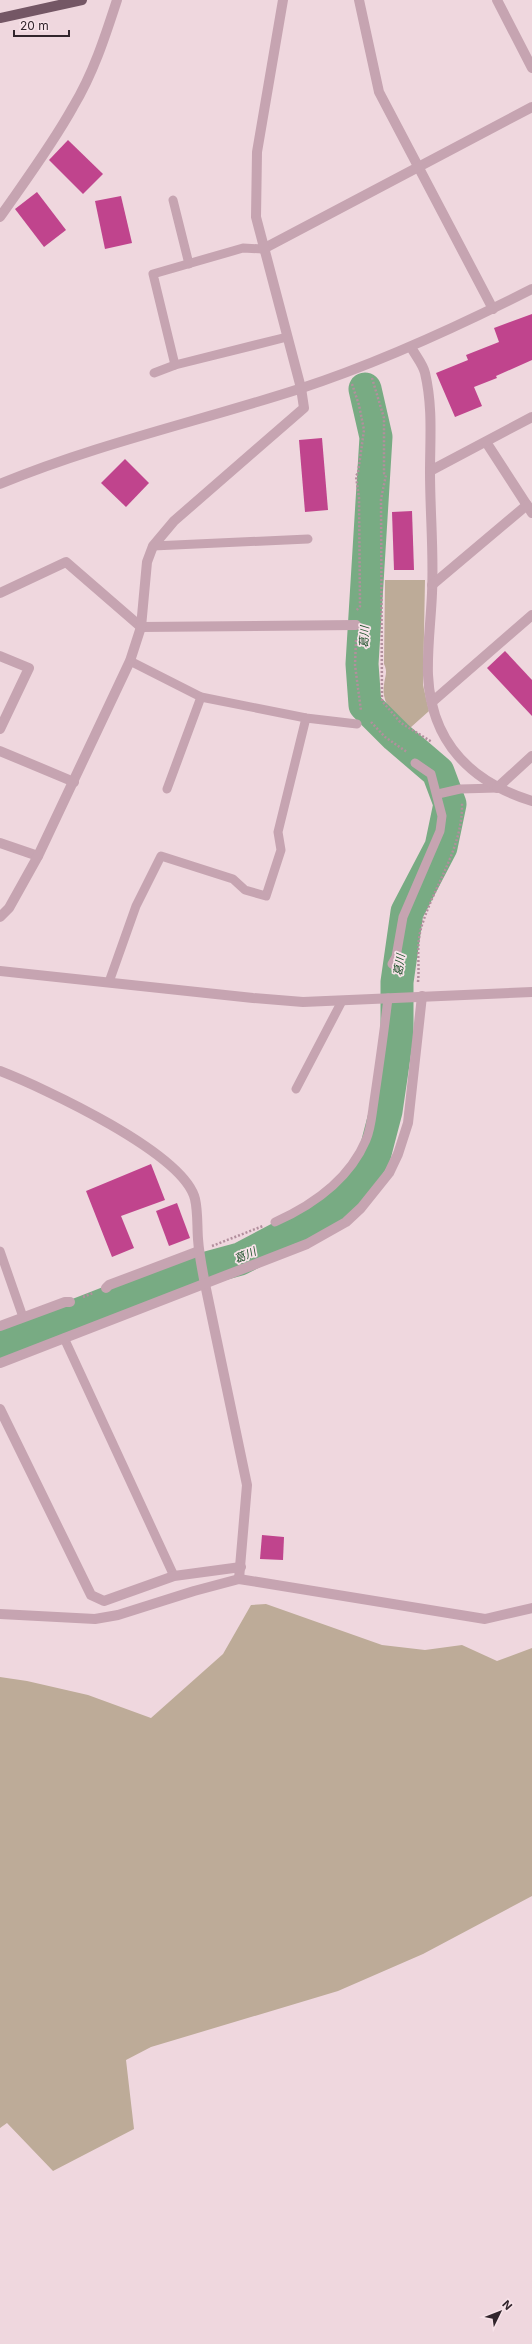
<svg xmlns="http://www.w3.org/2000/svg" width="532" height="2344" font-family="Inter,'Noto Sans JP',sans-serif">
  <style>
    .green { fill: #bdab98 }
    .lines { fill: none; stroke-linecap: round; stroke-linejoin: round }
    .river { stroke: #78ab83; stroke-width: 33 }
    .building { fill: #c0448d }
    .path { stroke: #b28f9d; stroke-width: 2.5; stroke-dasharray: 2 2; stroke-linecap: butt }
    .service { stroke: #c6a4b1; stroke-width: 9 }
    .minor { stroke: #c6a4b1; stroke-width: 10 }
    .tertiary { stroke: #c6a4b1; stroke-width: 10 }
    .primary { stroke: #745765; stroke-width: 10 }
    .labels { text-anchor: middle; stroke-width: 3.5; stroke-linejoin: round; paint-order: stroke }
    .water-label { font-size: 11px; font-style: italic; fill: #1d512a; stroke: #f8e3e9 }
  </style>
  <rect width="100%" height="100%" fill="#efd7de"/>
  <g class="green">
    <path d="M385 580H425L423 685 429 711 410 728C395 718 381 704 384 685 385 676 388 672 384 664Z"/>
    <polygon points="266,1604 382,1645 425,1650 462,1645 497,1661 532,1648 532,1896 423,1954 338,1991 151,2047 126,2060 134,2129 53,2171 7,2123 0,2128 0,1677 27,1681 88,1695 151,1718 223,1654 251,1605"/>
  </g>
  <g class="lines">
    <polyline class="river" points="0,1345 174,1277 240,1259 295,1230 338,1203 355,1187 374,1157 386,1111 397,1036 397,982 407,912 441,847 450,804 438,772 396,736 365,705 362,664 376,437 365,389"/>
  </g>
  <g class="building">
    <polygon points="68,140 103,174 83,194 49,160"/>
    <polygon points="37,192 66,230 44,247 15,209"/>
    <polygon points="121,196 132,243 105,249 95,201"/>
    <polygon points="532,314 532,360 496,376 497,378 474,387 482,406 455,417 436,373 468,360 466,355 499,342 494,328"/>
    <polygon points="322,438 328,510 305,512 299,440"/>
    <polygon points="125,459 149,483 126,507 101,483"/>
    <polygon points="412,511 414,570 394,570 392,512"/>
    <polygon points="505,651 532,680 532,716 487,668"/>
    <polygon points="151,1164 165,1200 121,1216 134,1248 112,1257 86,1191"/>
    <polygon points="177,1203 190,1238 169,1246 156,1211"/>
    <polygon points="262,1535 284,1537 283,1560 260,1559"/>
  </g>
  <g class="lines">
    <g class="path">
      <polyline points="372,378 384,418 384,473 386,475 381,499 382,701 401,723 432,742"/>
      <polyline points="352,384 359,405 364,430 358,473 356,476 359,498 360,606 356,611"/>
      <polyline points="356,640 355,665 361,711"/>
      <polyline points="371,722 385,737 407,752"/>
      <path d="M418 982C420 962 415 944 423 922 436 882 463 847 462 803"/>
      <polyline points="212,1246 263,1226"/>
      <polyline points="83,1297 93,1293"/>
    </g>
    <g class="service">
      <polyline points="173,200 189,264"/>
      <polyline points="263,249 243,248 153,274 175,365 287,337"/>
      <polyline points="154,373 175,365"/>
      <polyline points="153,546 308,539"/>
      <polyline points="130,661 201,697 306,718 357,724"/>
      <polyline points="167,789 201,697"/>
      <polyline points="438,794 460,789 497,788"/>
      <polyline points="392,964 396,957 403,917 440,831 442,816 431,774 415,763"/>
      <polyline points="109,982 136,906 161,856 233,879 245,890 266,896 281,850 278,832 306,718"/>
      <polyline points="296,1089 342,1001"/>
      <path d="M275 1222C313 1205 349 1180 366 1140 371 1129 372 1114 374 1101 379 1067 384 1033 388 998"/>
      <polyline points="0,1251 23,1317"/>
      <polyline points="64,1338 174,1576"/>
    </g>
    <g class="minor">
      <polyline points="359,0 379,92 493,309"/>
      <polyline points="497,0 532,68"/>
      <path d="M0 217C25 181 52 145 73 107 93 74 105 37 117 0"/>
      <polyline points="263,249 532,107"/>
      <path d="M411 347C415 355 423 364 425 373 433 407 430 439 430 472 430 513 434 553 432 593 431 620 427 648 428 675 431 742 471 782 532 801"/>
      <polyline points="486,442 532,513"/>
      <polyline points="430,471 532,417"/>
      <polyline points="432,585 527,505"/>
      <polyline points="0,593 66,562 141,627 356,625"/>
      <polyline points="0,656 29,668 0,729"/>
      <polyline points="432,702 532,615"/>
      <polyline points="0,751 74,782"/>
      <polyline points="497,788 532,756"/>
      <polyline points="0,843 38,856"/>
      <polyline points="0,917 9,908 38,856 130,661 141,627 147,562 153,546 174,521 304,408 301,388"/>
      <polyline points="0,971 253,998 303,1002 532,992"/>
      <path d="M0 1071C44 1088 184 1153 195 1199 198 1212 197 1226 198 1239 199 1254 202 1269 205 1284L247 1485 239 1579"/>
      <polyline points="106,1288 109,1285 199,1251"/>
      <polyline points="0,1326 65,1302 70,1302"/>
      <polyline points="0,1363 307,1244 346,1222 361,1208 389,1173 398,1154 408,1123 422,996"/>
      <polyline points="0,1409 91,1595 104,1601 174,1576 241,1567"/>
      <polyline points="0,1614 95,1619 118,1615 194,1591 239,1579 485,1619 532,1608"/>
    </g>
    <g class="tertiary">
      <polyline points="283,0 257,152 256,217 301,388"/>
      <path d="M0 484C97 444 200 421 299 389 379 363 457 327 532 289"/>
    </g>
    <polyline class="primary" points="0,18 82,0"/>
  </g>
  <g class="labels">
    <g class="water-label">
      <text transform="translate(364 637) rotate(-87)" y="4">葛川</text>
      <text transform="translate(399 965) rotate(-82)" y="4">葛川</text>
      <text transform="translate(245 1255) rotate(-24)" y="4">葛川</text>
    </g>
  </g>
  <g transform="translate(500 2312) rotate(47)" stroke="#f8e3e9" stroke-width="3" paint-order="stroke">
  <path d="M0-3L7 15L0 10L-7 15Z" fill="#32252c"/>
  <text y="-6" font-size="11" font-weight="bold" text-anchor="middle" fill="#32252c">N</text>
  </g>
  <path d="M14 30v6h55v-6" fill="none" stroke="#32252c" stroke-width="2"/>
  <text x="20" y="30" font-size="12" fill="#32252c" stroke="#f8e3e9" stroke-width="3" paint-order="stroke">20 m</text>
</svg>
